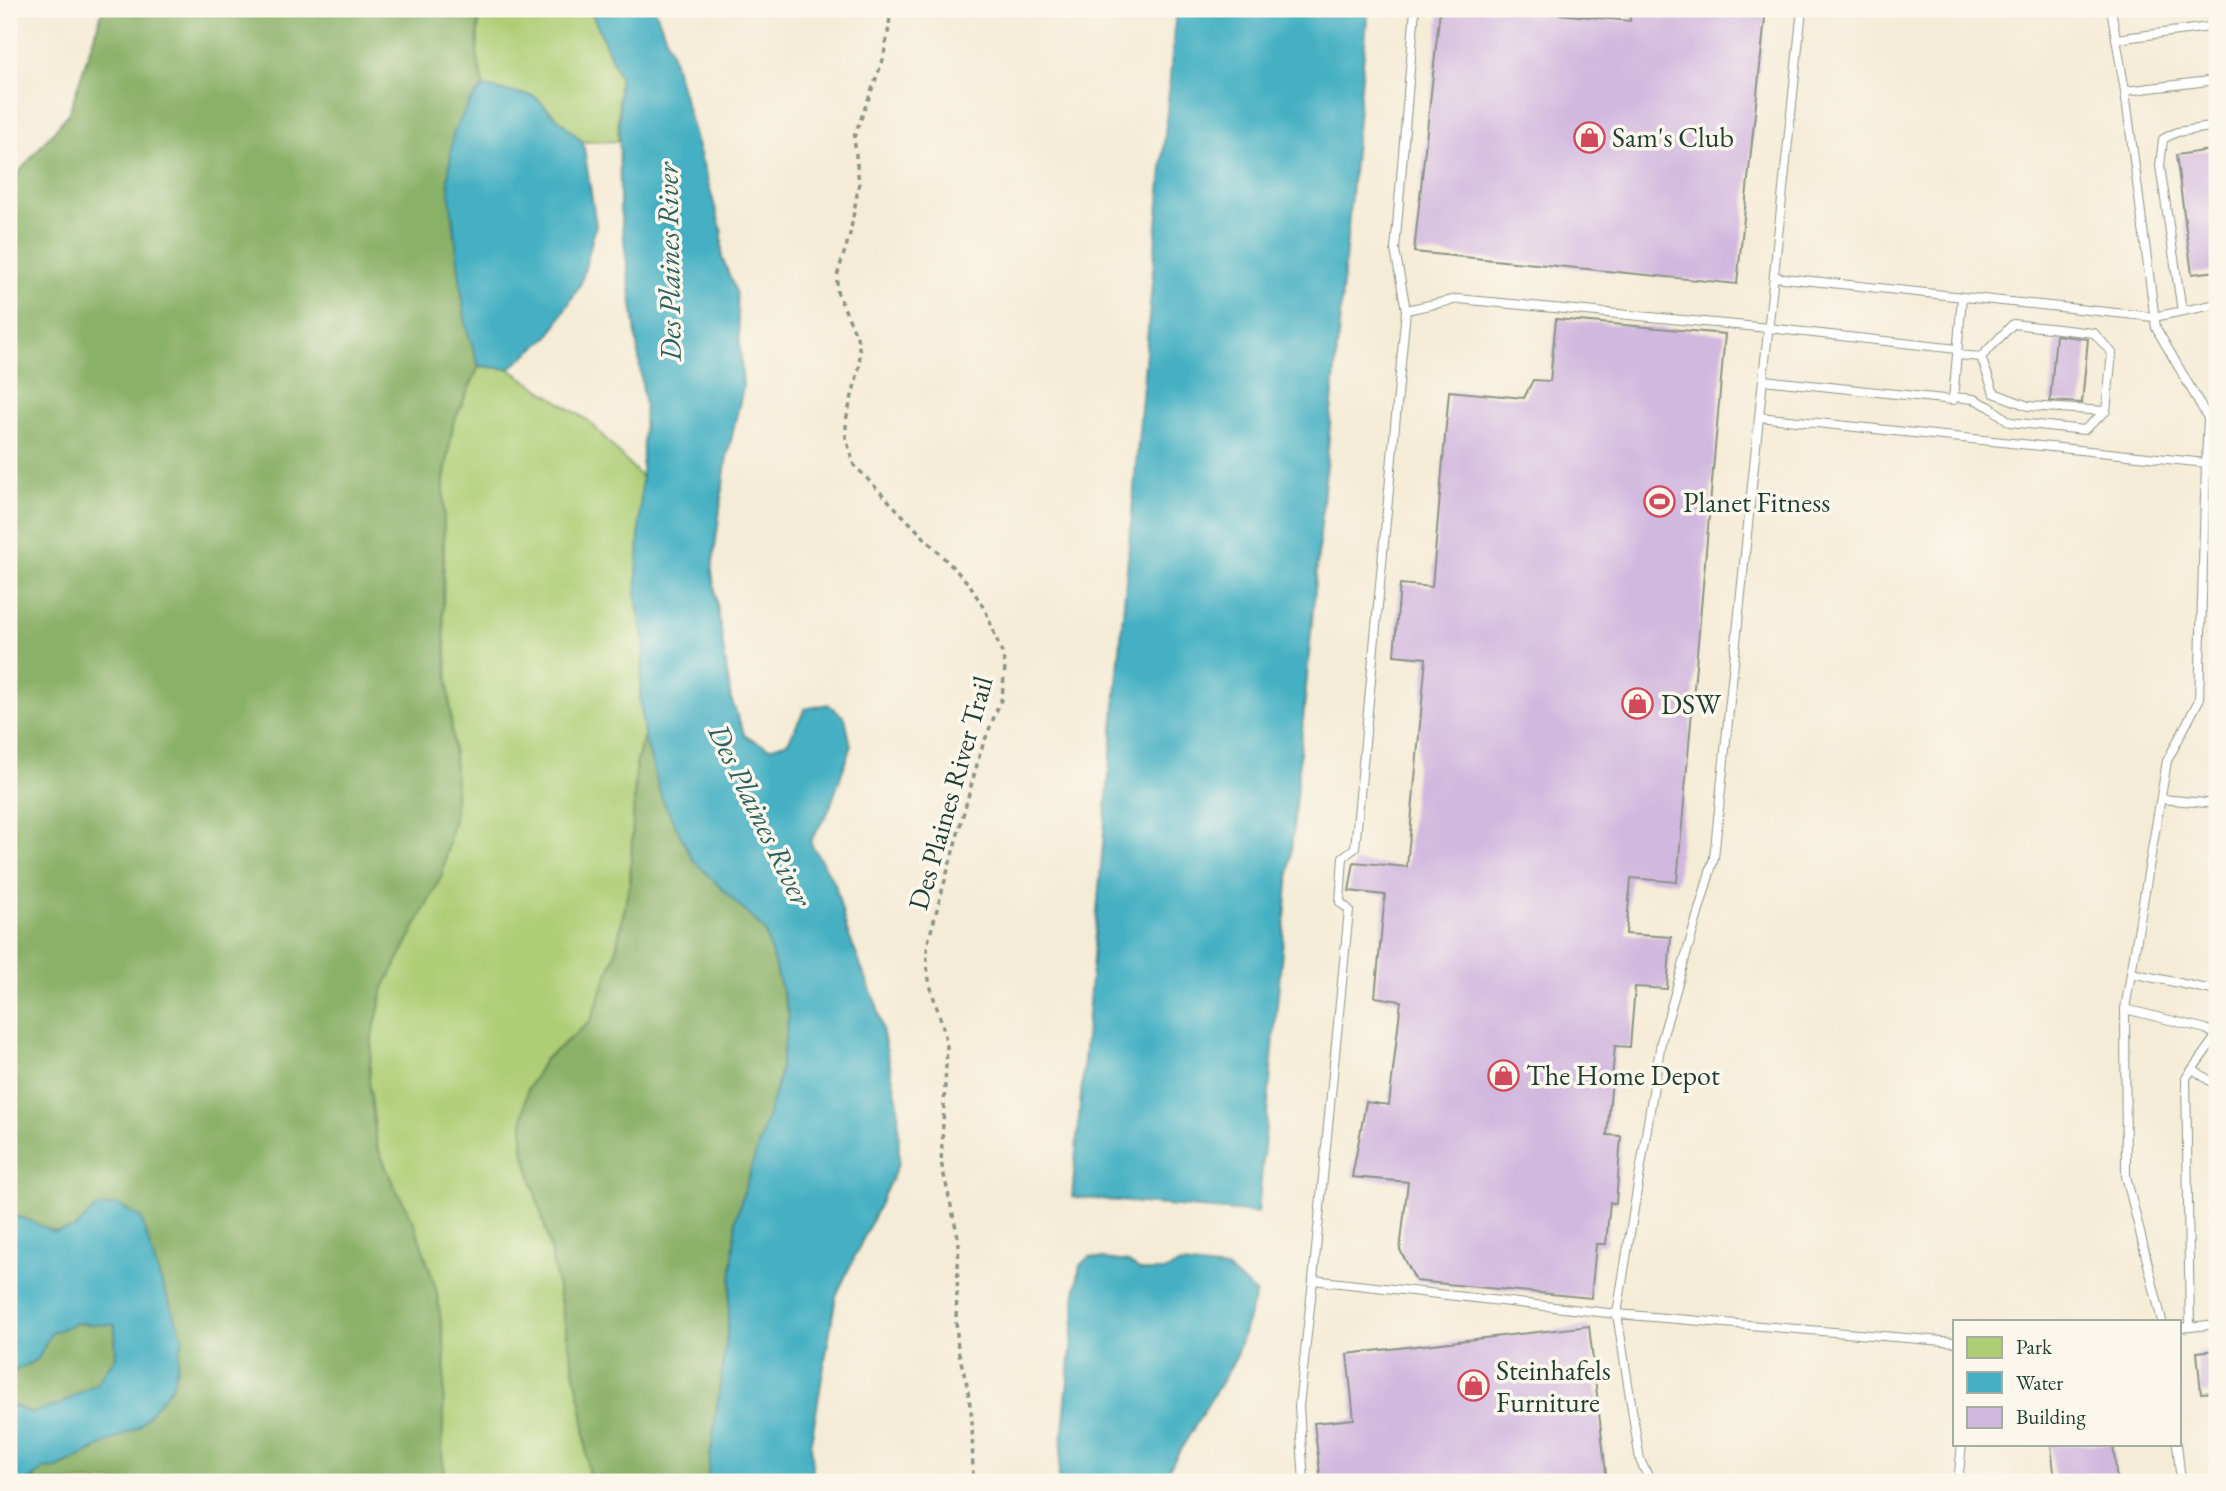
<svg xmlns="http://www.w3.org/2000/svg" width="2226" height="1491" font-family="'EB Garamond',serif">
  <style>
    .green { fill: #aece76; stroke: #668655; stroke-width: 2 }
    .forest { fill: #8ab167; stroke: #54774e; stroke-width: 2 }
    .water { fill: #45b0c3; stroke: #32767c; stroke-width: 2 }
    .building { fill: #d1b8df }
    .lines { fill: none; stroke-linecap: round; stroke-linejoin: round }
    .lane-casing { stroke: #8a9486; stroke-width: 10 }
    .path { stroke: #8a9486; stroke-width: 3.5; stroke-dasharray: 5 5; stroke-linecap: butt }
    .lane { stroke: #fff; stroke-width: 8 }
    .labels { text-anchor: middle; stroke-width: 7; stroke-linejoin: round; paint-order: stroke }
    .poi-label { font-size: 28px; fill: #1f3d34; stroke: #fbf7ec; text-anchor: start }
    .street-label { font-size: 28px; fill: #1f3d34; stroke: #fbf7ec }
    .water-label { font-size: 30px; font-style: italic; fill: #2a605f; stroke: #fbf7ec }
  </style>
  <rect width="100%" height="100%" fill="#fbf7ec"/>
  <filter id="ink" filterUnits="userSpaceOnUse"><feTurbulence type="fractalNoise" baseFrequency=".0143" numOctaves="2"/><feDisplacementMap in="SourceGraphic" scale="14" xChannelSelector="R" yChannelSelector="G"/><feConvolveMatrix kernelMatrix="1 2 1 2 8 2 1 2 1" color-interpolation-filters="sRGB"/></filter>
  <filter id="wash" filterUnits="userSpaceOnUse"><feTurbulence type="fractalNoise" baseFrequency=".00686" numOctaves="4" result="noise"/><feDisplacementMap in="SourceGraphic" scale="28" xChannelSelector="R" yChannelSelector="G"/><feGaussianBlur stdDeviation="1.57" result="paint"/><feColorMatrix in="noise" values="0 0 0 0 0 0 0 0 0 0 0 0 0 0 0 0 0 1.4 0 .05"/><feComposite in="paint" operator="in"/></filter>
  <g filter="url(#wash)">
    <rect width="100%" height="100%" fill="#f5ecd7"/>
    <g class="green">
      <polygon points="479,9 590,9 619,76 618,141 583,142 534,96 483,87 477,55"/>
      <polygon points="479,366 509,369 590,422 643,479 636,599 645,640 640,696 644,735 636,765 630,881 615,955 590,1022 544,1060 527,1091 523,1117 523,1148 547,1234 583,1414 589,1482 447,1482 392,1182 377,1146 369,1080 372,1037 384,987 442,875 454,817 456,784 443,617 444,480 453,424"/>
    </g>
    <g class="forest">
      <path d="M103 9H479L477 55 483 87 469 103 466 326 479 366 453 424 444 480 443 617 456 784 454 817 442 875 384 987 372 1037 369 1080 377 1146 392 1182 414 1222 437 1292 445 1351 442 1461 447 1482H22L33 1480 43 1469 57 1468 95 1450 183 1337 160 1279 94 1209C89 1214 84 1221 78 1226 57 1243 31 1216 9 1214V184L69 113Z"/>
      <polygon points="644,735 661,796 692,859 765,931 789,1015 779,1078 736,1218 727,1336 707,1482 589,1482 583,1414 547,1234 523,1148 523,1117 527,1091 544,1060 590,1022 615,955 630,881 636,765"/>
      <polygon points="76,1323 115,1324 116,1357 97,1383 59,1405 31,1413 10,1404 9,1383 16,1370 38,1359 51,1332"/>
    </g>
    <g class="water">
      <polygon points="590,9 655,9 670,48 722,232 722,257 736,292 743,388 726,462 712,571 731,699 745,736 769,748 788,742 805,709 828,704 845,718 851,746 829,810 810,842 835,884 847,931 877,1006 898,1103 899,1163 836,1296 811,1442 814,1482 707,1481 727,1336 736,1218 779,1078 789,1015 765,931 692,859 661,796 644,735 640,696 645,640 636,599 645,407 620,208 619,76"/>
      <polygon points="1176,9 1368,9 1258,1213 1072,1197"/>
      <polygon points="483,87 534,96 583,142 596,225 581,283 549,336 509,369 479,366 466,326 448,180 453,133 469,103"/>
      <path d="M117 1204 141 1218 160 1279 183 1337 173 1385 139 1427 57 1468 43 1469C32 1480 24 1485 9 1479V1401L10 1405 31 1413 59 1405 97 1383 116 1357 115 1325 76 1323 51 1333 38 1359 16 1370 9 1383V1214L31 1221 54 1232 76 1228 94 1209Z"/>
      <polygon points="1089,1257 1128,1262 1140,1271 1163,1271 1181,1264 1227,1269 1256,1293 1235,1359 1161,1482 1058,1482 1074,1319 1074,1300 1080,1265"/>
    </g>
    <g id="blocks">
      <g class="building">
        <polygon points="1440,9 1507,9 1630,21 1631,9 1766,9 1737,284 1414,252"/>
        <polygon points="2217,149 2217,271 2192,274 2176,155"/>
        <polygon points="1556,319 1725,334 1677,882 1631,878 1626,934 1671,937 1667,989 1635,987 1630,1047 1615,1046 1607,1135 1621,1136 1616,1204 1610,1202 1606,1244 1596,1244 1591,1298 1416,1281 1400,1250 1408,1182 1352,1177 1366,1102 1389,1105 1401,1001 1375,997 1385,895 1349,891 1354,862 1407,867 1426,658 1394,655 1400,584 1432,587 1449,391 1524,398 1533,380 1550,381"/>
        <polygon points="2056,335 2088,339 2082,403 2050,401"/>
        <polygon points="1589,1326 1607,1482 1321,1482 1314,1423 1354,1419 1347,1354"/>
        <polygon points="2217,1350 2217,1392 2201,1393 2197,1352"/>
        <polygon points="2051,1444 2113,1444 2117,1482 2055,1482"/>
      </g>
    </g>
  </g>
  <g filter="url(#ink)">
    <use href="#blocks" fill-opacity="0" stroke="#8a9486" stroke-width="2"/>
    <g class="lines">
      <defs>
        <g id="lane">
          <polyline points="2111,9 2125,91 2156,328 2208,418 2206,463"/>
          <polyline points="2116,39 2217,26"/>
          <polyline points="2125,91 2217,80"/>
          <polyline points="1774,277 2154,317 2217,304"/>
          <polyline points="1406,310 1395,250 1415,9"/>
          <polyline points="2182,311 2160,166 2163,139 2177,132 2217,126"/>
          <polyline points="1981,357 1994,393 2028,406 2106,411"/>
          <polyline points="1763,380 1953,400 1962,297"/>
          <polyline points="1953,397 1974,399 1990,407 2010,422 2084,430 2106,411 2112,353 2094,333 2013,324 1981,357 1957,355"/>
          <polyline points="1759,417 1802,9"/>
          <polyline points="2161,799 2217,804"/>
          <polyline points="2131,973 2217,991"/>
          <polyline points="2125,1009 2206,1029 2217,1036"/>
          <polyline points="2193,1069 2217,1086"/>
          <polyline points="1313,1280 1349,910 1340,902 1343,857 1355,848 1406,310 1458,299 1768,328 1957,349"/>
          <polyline points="2190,1327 2217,1324"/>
          <polyline points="2179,1328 2190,1327 2186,1078 2217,1035"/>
          <polyline points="2177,1444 2181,1482"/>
          <polyline points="1304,1482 1299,1406 1313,1280 1617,1314 1955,1342"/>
          <polyline points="1651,1482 1640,1460 1617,1314 1661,1042 1714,858 1759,417 2206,463 2199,700 2167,761 2125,1009 2126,1176 2162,1321"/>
          <polyline points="1958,1482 1962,1444"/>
        </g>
      </defs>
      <use href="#lane" class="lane-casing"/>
      <path class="path" d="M891 9 888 33 883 60 854 137 859 183 850 234 837 276V292L857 337 860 353 859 368 846 420V438L854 465 970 585 986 612 1002 653 1005 667 1002 697 981 750 928 942C922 984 941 1007 947 1047L941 1162 959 1241 956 1319 958 1350 967 1385 972 1418 973 1482"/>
      <use href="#lane" class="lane"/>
    </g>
  </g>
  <defs>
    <symbol id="shop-ring" viewBox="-11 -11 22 22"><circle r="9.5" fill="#fbf7ec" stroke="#d1495b" stroke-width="1.5"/><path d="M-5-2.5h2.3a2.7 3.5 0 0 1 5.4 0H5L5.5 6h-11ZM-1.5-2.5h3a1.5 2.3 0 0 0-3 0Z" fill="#d1495b"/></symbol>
    <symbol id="stadium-ring" viewBox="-11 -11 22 22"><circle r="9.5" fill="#fbf7ec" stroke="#d1495b" stroke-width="1.5"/><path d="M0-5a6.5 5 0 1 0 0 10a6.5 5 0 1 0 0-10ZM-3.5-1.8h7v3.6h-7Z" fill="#d1495b"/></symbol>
  </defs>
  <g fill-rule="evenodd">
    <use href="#shop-ring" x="1572" y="120" width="35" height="35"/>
    <use href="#stadium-ring" x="1642" y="484" width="35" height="35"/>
    <use href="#shop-ring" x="1620" y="686" width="35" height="35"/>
    <use href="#shop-ring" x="1486" y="1058" width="35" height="35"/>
    <use href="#shop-ring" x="1456" y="1368" width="35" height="35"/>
  </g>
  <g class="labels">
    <g class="poi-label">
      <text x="1612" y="147">Sam's Club</text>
      <text x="1683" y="512">Planet Fitness</text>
      <text x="1661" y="714">DSW</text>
      <text x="1526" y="1085">The Home Depot</text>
      <text x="1496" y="1380">Steinhafels<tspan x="1496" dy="32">Furniture</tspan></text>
    </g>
    <g class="street-label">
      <text transform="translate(950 793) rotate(-74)" y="10">Des Plaines River Trail</text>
    </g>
    <g class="water-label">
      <text transform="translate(669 262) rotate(-91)" y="10">Des Plaines River</text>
      <text transform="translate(760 815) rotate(64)" y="10">Des Plaines River</text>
    </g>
  </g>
  <rect width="2226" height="1491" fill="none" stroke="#fbf7ec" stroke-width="35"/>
  <rect x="1953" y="1320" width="228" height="126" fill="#fbf7ec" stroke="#a3ada2" stroke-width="2"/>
  <rect x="1967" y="1337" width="35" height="21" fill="#aece76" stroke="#a3ada2" stroke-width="2"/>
  <text x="2016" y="1354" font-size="21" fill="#1f3d34">Park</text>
  <rect x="1967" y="1372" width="35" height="21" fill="#45b0c3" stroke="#a3ada2" stroke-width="2"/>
  <text x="2016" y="1390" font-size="21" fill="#1f3d34">Water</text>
  <rect x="1967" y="1407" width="35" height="21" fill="#d1b8df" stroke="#a3ada2" stroke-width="2"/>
  <text x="2016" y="1424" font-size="21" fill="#1f3d34">Building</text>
</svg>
